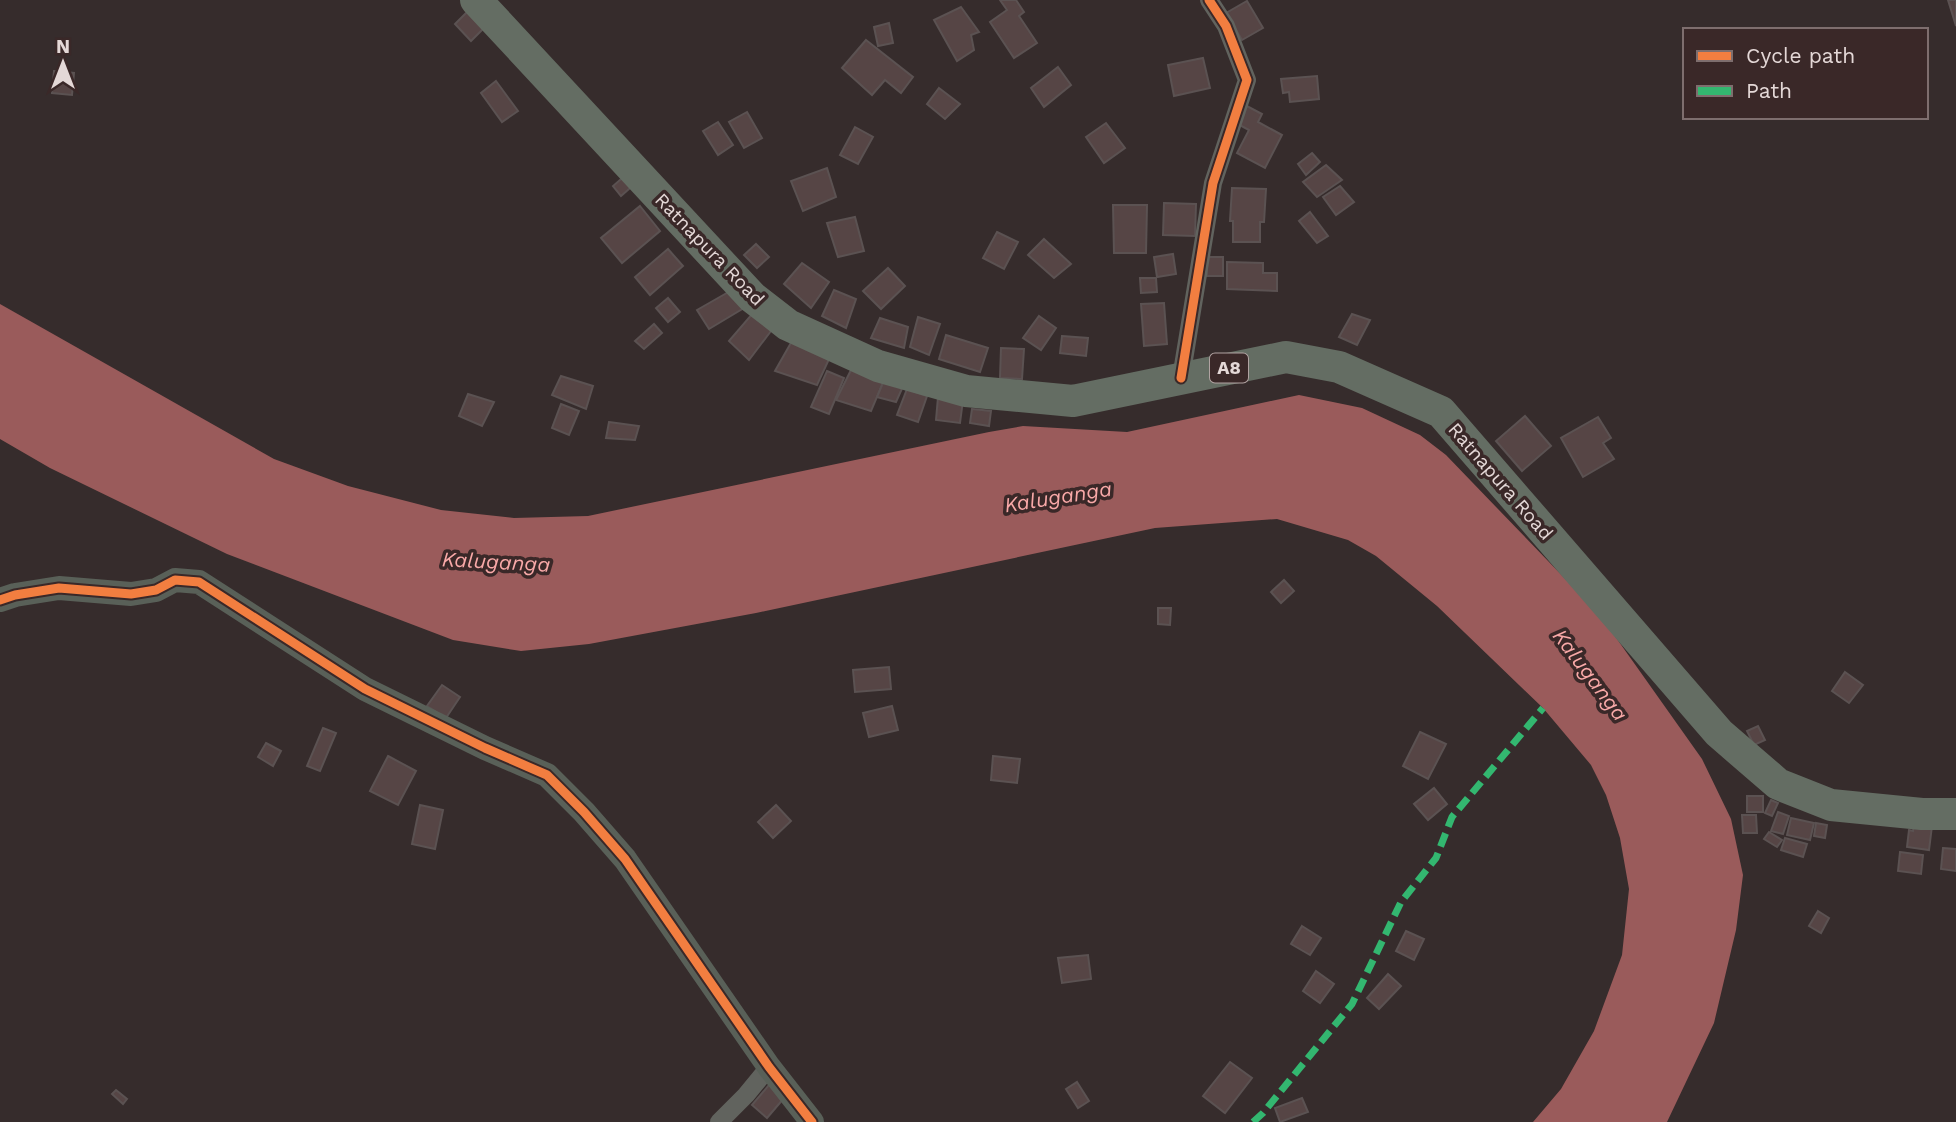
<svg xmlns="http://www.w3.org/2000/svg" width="1956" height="1122" font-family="'Work Sans',sans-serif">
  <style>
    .water { fill: #9a5b5b }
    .building { fill: #564545; stroke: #5b5252; stroke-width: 2 }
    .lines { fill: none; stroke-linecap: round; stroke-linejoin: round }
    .street { stroke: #61635e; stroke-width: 18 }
    .secondary { stroke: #596058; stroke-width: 24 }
    .highway { stroke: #646d63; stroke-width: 32 }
    .quiet { stroke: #33b770; stroke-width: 7; stroke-dasharray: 14 7; stroke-linecap: butt }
    .cycleway-casing { stroke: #3a2828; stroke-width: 13 }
    .cycleway { stroke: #f27e40; stroke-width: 9 }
    .labels { text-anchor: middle; stroke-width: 7; stroke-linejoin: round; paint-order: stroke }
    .shield { fill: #3a2828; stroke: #b1a3a2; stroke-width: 2 }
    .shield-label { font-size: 18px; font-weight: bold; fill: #e4d8d7 }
    .street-label { font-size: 19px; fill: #e4d8d7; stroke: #3a2828 }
    .water-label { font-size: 21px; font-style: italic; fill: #f9a9a8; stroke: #3a2828 }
  </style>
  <rect width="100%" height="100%" fill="#362c2c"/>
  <polygon class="water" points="0,304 274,459 348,486 441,510 514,518 588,516 989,432 1023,426 1127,432 1299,395 1362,408 1420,435 1446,455 1600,615 1702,759 1731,819 1743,875 1736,930 1714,1023 1667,1122 1533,1122 1561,1089 1594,1031 1622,955 1629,889 1620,838 1606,795 1591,765 1543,708 1437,606 1376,556 1348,540 1277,519 1155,528 756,613 589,644 521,651 453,640 227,554 50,468 0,439"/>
  <g class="building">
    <polygon points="1000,0 1016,0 1024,12 1019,16 1037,43 1014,58 990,22 1007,10"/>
    <polygon points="1948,0 1956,0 1956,26"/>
    <polygon points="1247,1 1263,28 1242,40 1226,13"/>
    <polygon points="961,7 979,32 971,35 974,50 957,61 934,20"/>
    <polygon points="467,12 483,29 471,41 455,24"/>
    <polygon points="889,23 893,43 878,46 874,27"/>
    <polygon points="866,40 913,77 901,93 885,80 872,95 842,68"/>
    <polygon points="1203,58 1210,88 1174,96 1168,65"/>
    <polygon points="1058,67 1071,85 1044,107 1031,88"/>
    <polygon points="54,71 74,73 72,95 52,93"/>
    <polygon points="1317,76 1319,99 1290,102 1289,92 1283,93 1281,79"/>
    <polygon points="496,81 518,111 502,122 481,93"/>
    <polygon points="939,88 960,104 945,119 927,104"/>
    <polygon points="1243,104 1262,114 1258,122 1282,135 1265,168 1237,153 1249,130 1234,122"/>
    <polygon points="747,112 762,138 744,148 729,122"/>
    <polygon points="718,122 733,145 718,155 703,131"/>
    <polygon points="1106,123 1125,148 1104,163 1086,137"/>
    <polygon points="855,127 873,137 858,164 840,155"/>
    <polygon points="1312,153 1320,162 1306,175 1298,164"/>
    <polygon points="1326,165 1342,180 1317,197 1303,182"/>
    <polygon points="827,168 836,197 803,211 791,181"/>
    <polygon points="629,172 638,181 621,196 613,186"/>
    <polygon points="1340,186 1354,202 1336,215 1323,197"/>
    <polygon points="1232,188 1266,189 1264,222 1260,222 1260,242 1233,242 1233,221 1230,221"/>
    <polygon points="1164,203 1196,204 1195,236 1163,235"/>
    <polygon points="1113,205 1147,205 1146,253 1114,253"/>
    <polygon points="640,206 660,231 622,263 601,238"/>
    <polygon points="1310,212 1328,236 1317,243 1299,221"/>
    <polygon points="855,217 864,251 838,257 827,223"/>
    <polygon points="997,232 1018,242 1004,269 983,258"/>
    <polygon points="1044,239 1071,264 1054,278 1028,255"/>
    <polygon points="756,244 769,257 757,268 744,255"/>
    <polygon points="668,249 683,266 650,295 635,277"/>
    <polygon points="1173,254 1176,274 1157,277 1154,257"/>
    <polygon points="1206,257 1223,257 1223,276 1207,276"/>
    <polygon points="1227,262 1263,263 1263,273 1277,273 1277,291 1227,289"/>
    <polygon points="802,263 829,282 811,308 784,284"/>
    <polygon points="888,268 905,286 881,309 863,291"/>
    <polygon points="1140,278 1156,278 1157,292 1141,293"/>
    <polygon points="732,290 744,308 709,329 697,310"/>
    <polygon points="834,290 856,299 846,328 822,316"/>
    <polygon points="668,298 680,312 668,322 656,308"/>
    <polygon points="1164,303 1167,344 1144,346 1141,304"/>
    <polygon points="753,313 774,327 749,360 729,341"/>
    <polygon points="1352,314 1370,320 1357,345 1339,337"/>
    <polygon points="1039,316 1056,328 1041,350 1023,338"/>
    <polygon points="918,317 940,324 929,355 910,347"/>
    <polygon points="880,318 908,327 904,348 871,338"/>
    <polygon points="654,324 662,333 644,349 635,341"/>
    <polygon points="946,335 988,348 980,372 939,359"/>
    <polygon points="1062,336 1088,338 1086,356 1060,353"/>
    <polygon points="792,341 830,357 817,385 775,371"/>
    <polygon points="1001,348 1024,349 1022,379 1000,378"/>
    <polygon points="852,368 885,378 871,411 836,400"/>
    <polygon points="827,371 844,378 829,414 811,407"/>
    <polygon points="561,376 593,386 586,409 552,395"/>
    <polygon points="885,378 904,384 896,402 877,397"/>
    <polygon points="907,389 927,396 918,422 897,415"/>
    <polygon points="468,394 494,402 482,426 459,416"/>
    <polygon points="938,397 963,400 960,423 936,420"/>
    <polygon points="561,404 579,411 569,435 552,428"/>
    <polygon points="972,409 991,411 989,426 970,423"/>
    <polygon points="1525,416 1551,446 1522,471 1496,441"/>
    <polygon points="1598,417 1611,438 1603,443 1614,459 1583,477 1561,438"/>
    <polygon points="609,422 639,426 635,440 606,438"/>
    <polygon points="1284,580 1294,591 1281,603 1271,592"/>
    <polygon points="1158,608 1171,608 1170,625 1158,624"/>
    <polygon points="889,667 891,689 855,692 853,670"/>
    <polygon points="1845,672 1863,685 1849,703 1832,691"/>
    <polygon points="442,685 460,697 446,718 427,706"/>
    <polygon points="892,706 898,730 869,737 863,713"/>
    <polygon points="1758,726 1765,740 1754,745 1747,731"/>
    <polygon points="323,728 336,733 320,771 307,766"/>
    <polygon points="1420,732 1446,744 1428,779 1403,766"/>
    <polygon points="266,743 281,751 273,766 258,757"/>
    <polygon points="388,756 416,771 398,805 370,791"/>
    <polygon points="993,756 1020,759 1017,783 991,780"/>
    <polygon points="1434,788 1447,804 1428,820 1414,804"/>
    <rect x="1747" y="796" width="16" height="16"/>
    <polygon points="1771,800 1778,803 1772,816 1765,813"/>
    <polygon points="420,805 443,810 435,849 412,844"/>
    <polygon points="776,805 791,821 773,838 758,822"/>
    <polygon points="1778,812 1789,816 1783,834 1771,831"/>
    <polygon points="1742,815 1756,815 1757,833 1743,833"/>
    <polygon points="1791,818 1814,823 1810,840 1787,835"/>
    <polygon points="1816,823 1827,825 1825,838 1814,836"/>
    <polygon points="1914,824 1932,826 1929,850 1907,847 1909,830 1913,831"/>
    <polygon points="1769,832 1782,840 1777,847 1764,839"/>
    <polygon points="1785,838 1807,844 1803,857 1781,850"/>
    <polygon points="1943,848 1956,849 1956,871 1941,869"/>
    <polygon points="1900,852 1923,855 1921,874 1898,871"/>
    <polygon points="1818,911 1829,918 1821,933 1809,926"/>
    <polygon points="1302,926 1321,938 1310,955 1291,944"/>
    <polygon points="1406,931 1424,939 1414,960 1396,951"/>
    <polygon points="1088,955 1091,979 1062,983 1058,958"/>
    <polygon points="1316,971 1334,984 1320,1003 1303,991"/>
    <polygon points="1388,974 1401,986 1379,1009 1367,998"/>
    <polygon points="1230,1062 1252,1078 1225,1113 1203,1096"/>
    <polygon points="1077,1082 1089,1101 1078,1108 1066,1089"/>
    <polygon points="769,1085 784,1098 767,1118 752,1105"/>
    <polygon points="116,1090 127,1099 123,1104 112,1094"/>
    <polygon points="1302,1098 1308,1112 1280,1122 1275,1108"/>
  </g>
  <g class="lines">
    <g class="street">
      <polyline points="1181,378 1213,183 1247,80 1226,26 1209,0"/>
      <polyline points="719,1122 746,1095 769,1067"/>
    </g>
    <polyline class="secondary" points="0,600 15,595 59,588 131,594 156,590 175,580 199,582 365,689 485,748 547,775 584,812 625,859 769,1067 812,1122"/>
    <polyline class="highway" points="476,0 752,297 788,325 878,366 966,391 1073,401 1286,357 1339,367 1441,412 1719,733 1778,784 1831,805 1922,814 1956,814"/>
    <polyline class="quiet" points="1253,1122 1263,1113 1352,1004 1401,902 1436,858 1452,817 1543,708"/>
    <defs>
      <g id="cycleway">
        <polyline points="1181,378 1213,183 1247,80 1226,26 1209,0"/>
        <polyline points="0,600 15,595 59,588 131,594 156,590 175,580 199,582 365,689 485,748 547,775 584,812 625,859 769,1067 812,1122"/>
      </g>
    </defs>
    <use href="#cycleway" class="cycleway-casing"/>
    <use href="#cycleway" class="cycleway"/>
  </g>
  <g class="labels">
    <rect class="shield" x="1210" y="353.5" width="38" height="29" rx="5"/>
    <g class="shield-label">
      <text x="1229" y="374">A8</text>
    </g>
    <g class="street-label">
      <text transform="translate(710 249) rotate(46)" y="7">Ratnapura Road</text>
      <text transform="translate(1501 481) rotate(49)" y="7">Ratnapura Road</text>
    </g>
    <g class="water-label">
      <text transform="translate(1058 497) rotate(-9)" y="7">Kaluganga</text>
      <text transform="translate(496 562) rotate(3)" y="7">Kaluganga</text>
      <text transform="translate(1590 675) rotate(53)" y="7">Kaluganga</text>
    </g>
  </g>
  <rect x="1683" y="28" width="245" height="91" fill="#3a2828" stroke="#7e6e6e" stroke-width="2"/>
  <rect x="1697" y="51" width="35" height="10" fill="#f27e40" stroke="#7e6e6e" stroke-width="2"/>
  <text x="1746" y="63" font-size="21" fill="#e4d8d7">Cycle path</text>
  <rect x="1697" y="86" width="35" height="10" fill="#33b770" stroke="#7e6e6e" stroke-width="2"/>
  <text x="1746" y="98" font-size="21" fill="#e4d8d7">Path</text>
  <g transform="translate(63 63)" stroke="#3a2828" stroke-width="5" paint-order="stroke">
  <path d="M0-5L12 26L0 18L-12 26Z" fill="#e4d8d7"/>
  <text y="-10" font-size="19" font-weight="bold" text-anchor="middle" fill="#e4d8d7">N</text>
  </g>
</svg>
